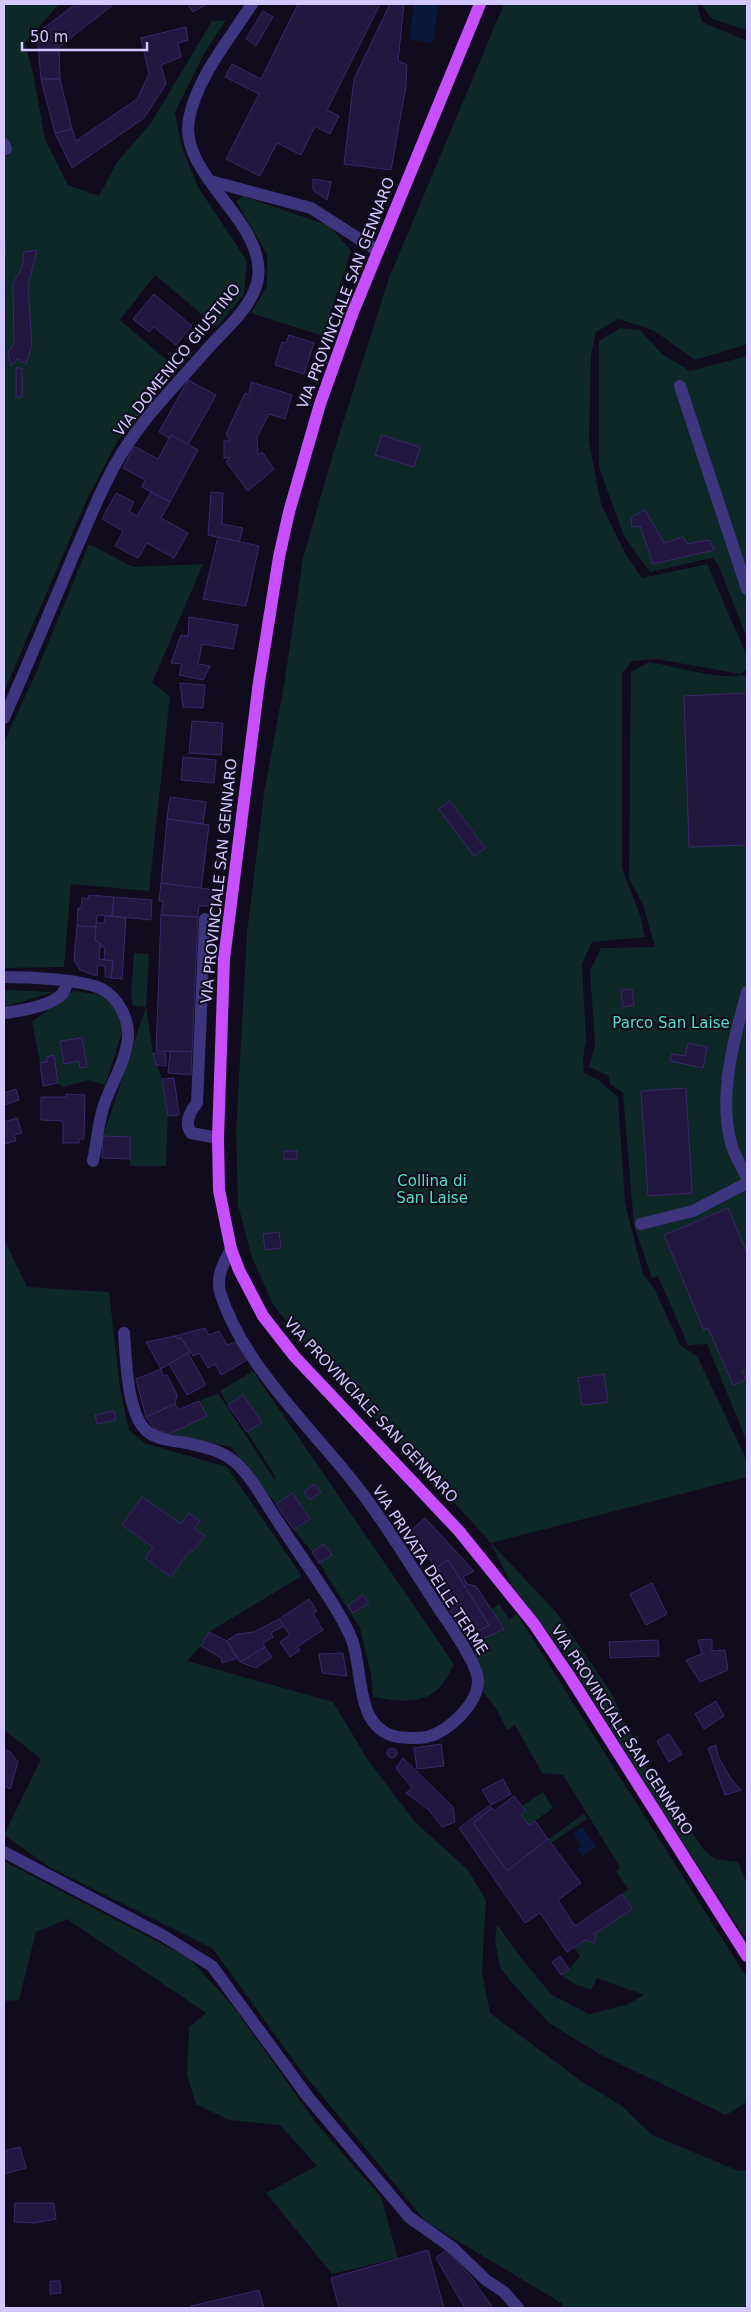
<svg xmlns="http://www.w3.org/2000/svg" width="751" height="2312" font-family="'DejaVu Sans',sans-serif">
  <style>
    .green { fill: #0e2727; fill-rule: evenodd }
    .water { fill: #08173a }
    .building { fill: #22173f; stroke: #3a286b }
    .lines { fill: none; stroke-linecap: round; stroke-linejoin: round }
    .minor { stroke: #3d357e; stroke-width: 12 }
    .major { stroke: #c84fff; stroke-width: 12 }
    .labels { text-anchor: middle; stroke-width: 4; stroke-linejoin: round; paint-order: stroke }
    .street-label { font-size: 15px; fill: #d2c8ff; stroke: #100b1d }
    .park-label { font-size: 15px; fill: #52e0c6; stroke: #100b1d }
  </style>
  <rect width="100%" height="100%" fill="#100b1d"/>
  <g class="green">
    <path d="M4 4H59L25 43 33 73 45 139 68 185 99 196 117 162 151 123 212 21 226 20 205 52 175 112 181 145 198 187 247 261 244 294 217 327 155 275 120 320 176 368 118 440 87 499 4 692V254H6L4 233ZM36 250 28 286 32 345 26 363 18 359 12 365 14 344 13 283 22 268 24 253ZM16 368H22V397H16Z"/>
    <path d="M504 4H697L702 22 747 41V341L745 345 695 360 653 330 618 319 596 332 591 356 589 442 601 504 625 553 642 578 707 564 747 656V668L741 674 656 659 632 661 622 674V868L640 915 645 937 592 942 582 964 586 1040 583 1058 584 1073 600 1081 618 1097 625 1203 643 1274 655 1290 680 1345 697 1356 747 1461V1477L491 1543 556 1612 610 1691 647 1767 704 1850 715 1859 738 1862 747 1884V1940L661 1809 562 1651 514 1589 490 1542 443 1490 307 1347 274 1306 252 1258 238 1205 236 1134 247 933 264 793 284 685 303 558 333 454 389 278ZM382 435 420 447 414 467 376 455ZM450 801 485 848 474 856ZM603 1374 608 1402 582 1405 578 1378Z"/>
    <polygon points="701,4 747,4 747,30 712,19"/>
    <polygon points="243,196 330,226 351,251 323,336 251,313 267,286 267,254 236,201"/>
    <polygon points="620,328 640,330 662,354 690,371 747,356 747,638 718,564 712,558 650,572 624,536 599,467 599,341"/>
    <polygon points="89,544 133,567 203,564 152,683 170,696 149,891 71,884 64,967 4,968 4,742 35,675"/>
    <path d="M649 662C677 667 719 680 747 675V1442L707 1344 688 1345 658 1276 652 1278 634 1225 623 1093 610 1084 609 1076 589 1067 595 1045 590 971 601 948 655 947 643 904 629 879 631 672Z"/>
    <polygon points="134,953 149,954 146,1007 153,1053 162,1079 168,1116 166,1166 130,1166 130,1137 103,1136 146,1007 133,1006 131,996"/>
    <polygon points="4,990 54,992 4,1007"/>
    <path d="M73 991 104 995 122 1020V1032L105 1085 89 1080 63 1087 58 1083 54 1056 46 1057 47 1062 40 1063 32 1022ZM82 1038 87 1067 80 1068 79 1061 64 1064 60 1041Z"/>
    <path d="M4 1239 27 1287 109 1292 120 1388 129 1430 144 1443 227 1467 302 1576 209 1632 201 1646 187 1661 333 1702 368 1760 415 1822 468 1870 486 1900 482 1972 490 2013 581 2081 622 2106 652 2135 739 2171 747 2170V2308H560L563 2304 426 2222 299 2068 213 1949 51 1868 4 1835 41 1759 4 1730ZM142 1497 181 1524 189 1513 200 1521 194 1529 204 1536 194 1551 191 1549 171 1577 145 1558 153 1547 122 1525Z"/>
    <path d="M253 1371 454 1664C436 1705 413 1704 373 1697L371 1674 360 1628 319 1563 331 1555 324 1544 312 1552 294 1530 310 1519 292 1493 276 1504 231 1447 169 1434 207 1416 199 1401 218 1393 274 1479 276 1478 247 1432 262 1422 243 1395 228 1405 220 1391ZM314 1484 320 1492 310 1500 304 1492ZM363 1595 369 1603 354 1613 348 1605Z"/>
    <polygon points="499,1604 509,1619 517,1614 747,1978 747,2102 726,2115 601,2055 549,2023 512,1983 500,1967 495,1941 497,1924 522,1959 551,1994 589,2014 626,2005 644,1995 597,1978 591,1990 573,1983 561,1975 569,1969 580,1957 574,1947 585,1940 594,1943 596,1936 594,1934 632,1908 622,1894 628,1889 616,1871 620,1867 563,1775 542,1773 515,1725 507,1730 497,1710 484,1693 481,1672 472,1644 503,1629 491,1610"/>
    <polygon points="543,1792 553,1808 529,1825 521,1815 522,1806"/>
    <polygon points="584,1814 587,1819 551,1843 548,1839"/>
    <polygon points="4,1861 189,1958 233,2006 316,2123 381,2197 398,2258 332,2274 266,2193 317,2166 280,2125 229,2120 196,2104 187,2075 189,2027 206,2013 67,1919 36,1932 19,2000 4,2001"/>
  </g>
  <g class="water">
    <polygon points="414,4 439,4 433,43 409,39"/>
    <polygon points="583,1827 596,1846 582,1856 577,1849 581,1846 573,1834"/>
  </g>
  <g class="building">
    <polygon points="76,4 114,4 59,47 60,79 41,79 37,33"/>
    <polygon points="188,4 207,4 193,12"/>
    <polygon points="298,4 380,4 327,110 339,116 330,134 315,126 301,155 277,143 260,176 226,159 259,94 225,77 232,64 261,79"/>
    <polygon points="390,4 404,4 398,61 407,65 406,86 391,170 344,164 354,79"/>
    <polygon points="263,11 273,17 256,46 246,39"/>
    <polygon points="186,27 188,40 178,43 181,57 161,65 166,84 144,118 72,168 55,133 72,129 76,141 137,99 149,74 141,38"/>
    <polygon points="41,79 60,79 72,129 55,133"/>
    <polygon points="313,179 331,182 327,200 313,190"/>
    <polygon points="4,233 6,254 4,254"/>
    <polygon points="37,250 28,286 32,345 26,364 18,359 11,366 8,352 14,344 13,283 22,268 24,252"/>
    <polygon points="154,294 192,326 176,345 154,327 149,332 133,319"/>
    <polygon points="289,335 314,343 304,374 275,365 282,342 286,343"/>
    <rect x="16" y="368" width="6" height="29"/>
    <polygon points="188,380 216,395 188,445 171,435 169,438 159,432"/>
    <polygon points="251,382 292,395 285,419 269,414 257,437 258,455 262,452 274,469 248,491 226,462 230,458 224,458 224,441 230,441 226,434 245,393 249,395"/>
    <polygon points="171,435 198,450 170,502 142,487 145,480 123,468 134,446 158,459"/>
    <polygon points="382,435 420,447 414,467 375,455"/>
    <polygon points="151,492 170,502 161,518 188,533 174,558 147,543 138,558 115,546 123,531 102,519 116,493 134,502 129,511 137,516"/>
    <polygon points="211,492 223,493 222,524 243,528 239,542 208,535"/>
    <polygon points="645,510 664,543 683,537 687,544 709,540 714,550 653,564 640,526 632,527 631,517"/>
    <polygon points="218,537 259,546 246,606 203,599"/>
    <polygon points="189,617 238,625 233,649 202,644 198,664 210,666 203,680 179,675 182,664 171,663 181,635 188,636"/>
    <polygon points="180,683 205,685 203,708 183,707"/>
    <polygon points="747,693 747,845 689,847 684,696"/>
    <polygon points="192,721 223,723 221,755 189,753"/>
    <polygon points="183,757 216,760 214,783 181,780"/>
    <polygon points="170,797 206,802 203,824 167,819"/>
    <polygon points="450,801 485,848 474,856 439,809"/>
    <polygon points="167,819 209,825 201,889 161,883"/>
    <polygon points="161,883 215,890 213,906 199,906 198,917 161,915 163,901 159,901"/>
    <polygon points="89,895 114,897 112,916 97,915 96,927 77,926 78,908 81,908 82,898 88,899"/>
    <polygon points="114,897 152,900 151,920 112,916"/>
    <polygon points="161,915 198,917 192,1052 156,1051"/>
    <polygon points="105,916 126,918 122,979 111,978 113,961 104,960 105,947 100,947 100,943 95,941 96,923 104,923"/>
    <polygon points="77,926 96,927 95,941 100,943 99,959 113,961 111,978 105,977 105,966 98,965 97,976 80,970 74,960"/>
    <polygon points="632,989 634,1005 623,1007 621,990"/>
    <polygon points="82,1038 87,1067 80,1068 79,1061 64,1064 60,1041"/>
    <polygon points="688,1043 707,1047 703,1068 670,1061 672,1054 685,1056"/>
    <polygon points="170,1051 192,1052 191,1075 168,1073"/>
    <polygon points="153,1053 166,1053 166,1066 156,1065"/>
    <polygon points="54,1055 58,1083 43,1086 40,1063 47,1062 46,1057"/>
    <polygon points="174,1078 179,1115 168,1116 162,1079"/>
    <polygon points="686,1088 692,1193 648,1196 641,1091"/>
    <polygon points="16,1089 19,1100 4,1105 4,1093"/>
    <polygon points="66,1094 85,1095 84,1139 79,1139 79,1143 63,1143 63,1121 41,1120 41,1097 66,1097"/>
    <polygon points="17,1118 22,1133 14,1135 16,1141 4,1144 4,1122"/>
    <polygon points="103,1136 130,1137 130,1159 102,1158"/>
    <rect x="284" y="1151" width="13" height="8"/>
    <polygon points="728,1208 747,1253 747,1369 742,1371 746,1380 733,1385 708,1328 704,1330 664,1235"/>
    <polygon points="279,1232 281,1248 265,1250 263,1234"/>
    <polygon points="205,1328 209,1335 219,1331 227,1345 236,1342 247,1360 221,1375 215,1364 208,1368 199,1353 193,1356 181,1338 177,1339 175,1336"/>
    <polygon points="175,1336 177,1339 181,1338 190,1352 161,1369 146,1342"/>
    <polygon points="188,1353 206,1385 187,1395 169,1364"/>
    <polygon points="161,1369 163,1376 167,1375 177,1395 175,1404 146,1417 136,1379"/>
    <polygon points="604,1374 608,1402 582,1405 578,1378"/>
    <polygon points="243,1395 262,1422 247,1432 228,1405"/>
    <polygon points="199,1401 207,1416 169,1434 156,1430 146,1417 175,1404 178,1410"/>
    <polygon points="114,1411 116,1420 97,1424 95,1415"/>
    <polygon points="314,1484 321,1492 310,1500 304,1492"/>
    <polygon points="292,1493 310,1519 294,1530 276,1504"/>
    <polygon points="142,1497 181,1524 189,1513 200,1521 194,1529 205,1536 193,1551 191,1549 171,1577 145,1558 153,1547 122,1525"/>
    <polygon points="425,1518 474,1571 463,1577 467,1584 476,1586 504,1629 472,1644 440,1596 449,1591 476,1633 489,1625 448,1560 437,1567 441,1573 430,1580 435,1567 410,1531"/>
    <polygon points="324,1544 332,1555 319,1563 312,1552"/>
    <polygon points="448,1560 489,1625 476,1633 449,1591 440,1596 430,1580 441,1573 437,1567"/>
    <polygon points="652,1583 667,1614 646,1625 630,1594"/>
    <polygon points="363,1595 369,1603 353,1613 348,1605"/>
    <polygon points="309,1599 317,1611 313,1614 323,1630 297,1647 300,1650 290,1657 280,1642 290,1635 279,1619"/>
    <polygon points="279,1619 284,1626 271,1633 273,1637 263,1643 265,1647 240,1662 227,1641 237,1634 254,1632"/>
    <polygon points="209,1632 227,1641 237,1658 222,1663 221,1658 201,1646"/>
    <polygon points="712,1639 712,1651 725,1650 728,1670 700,1682 686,1660 702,1654 698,1640"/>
    <polygon points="658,1640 659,1656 610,1658 609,1642"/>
    <polygon points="265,1647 272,1657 256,1668 240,1662"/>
    <polygon points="343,1653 347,1676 322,1673 319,1654"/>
    <polygon points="716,1701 724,1716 704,1729 695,1714"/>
    <polygon points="669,1734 682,1754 669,1762 657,1741"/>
    <polygon points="441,1744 444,1766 417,1769 414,1748"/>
    <polygon points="716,1745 718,1756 731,1779 741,1790 725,1795 708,1748"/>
    <circle cx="392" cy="1753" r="5"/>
    <polygon points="4,1749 11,1753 18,1762 10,1789 4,1786"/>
    <polygon points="403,1758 453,1807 455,1822 442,1827 428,1809 406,1793 412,1788 396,1768"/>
    <polygon points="503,1779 511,1794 491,1805 482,1790"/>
    <polygon points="514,1796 526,1811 521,1815 529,1825 535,1821 548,1839 507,1871 473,1823 492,1808 494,1811"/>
    <polygon points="489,1806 492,1808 473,1823 507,1871 548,1839 581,1883 558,1900 575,1926 622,1894 632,1909 594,1934 596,1936 594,1943 585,1940 567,1952 540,1913 525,1923 459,1828"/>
    <polygon points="560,1956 569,1969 561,1975 552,1962"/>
    <polygon points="20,2147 26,2168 4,2174 4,2151"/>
    <polygon points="15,2203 54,2203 56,2219 35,2223 14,2222"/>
    <polygon points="428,2250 444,2308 339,2308 331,2278"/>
    <polygon points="446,2250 469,2274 493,2308 465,2308 436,2258"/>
    <polygon points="50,2281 60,2281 61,2293 50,2294"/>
    <polygon points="259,2290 264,2308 192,2308 191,2306"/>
  </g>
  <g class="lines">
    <g class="minor">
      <polyline points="4,144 6,149"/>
      <polyline points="210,181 311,208 378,251"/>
      <polyline points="680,386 747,589"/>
      <path d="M4 718C28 664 51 609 74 554 89 521 102 485 122 453 144 417 175 386 203 354 222 331 253 309 258 278 266 221 178 175 189 119 197 77 229 40 252 4"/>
      <path d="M205 919 197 1103C190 1112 184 1122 191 1133L218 1138"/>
      <path d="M4 977C27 977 81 979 102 989 118 998 129 1018 128 1037 126 1061 112 1082 104 1105 98 1122 97 1143 93 1161"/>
      <path d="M747 992C734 1039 718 1095 731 1143 734 1155 742 1167 747 1178"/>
      <path d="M4 1013C20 1011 52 1006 63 993 65 990 66 985 68 982"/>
      <polyline points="641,1224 693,1211 747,1183"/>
      <path d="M124 1333C126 1358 127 1417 148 1432 158 1440 174 1441 187 1443 204 1447 221 1450 235 1462 251 1476 263 1499 275 1517 288 1537 301 1556 314 1575 327 1595 343 1617 352 1640 364 1672 354 1729 398 1737 407 1738 417 1739 427 1737 448 1732 479 1703 478 1680 477 1663 450 1625 439 1609 413 1569 388 1527 359 1489 313 1429 243 1366 220 1292 216 1275 224 1263 231 1249"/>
      <polyline points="4,1852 162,1935 212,1966 308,2097 409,2217 454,2249 486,2280 504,2292 518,2308"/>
    </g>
    <polyline class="major" points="480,4 353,312 320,404 289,512 279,557 259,682 224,959 218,1138 219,1190 231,1249 239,1270 263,1316 295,1357 459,1531 534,1624 570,1677 747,1956"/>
  </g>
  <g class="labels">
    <g class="street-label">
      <text transform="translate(346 293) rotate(-69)" y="5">VIA PROVINCIALE SAN GENNARO</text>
      <text transform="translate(177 360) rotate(-51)" y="5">VIA DOMENICO GIUSTINO</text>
      <text transform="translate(219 881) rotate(-84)" y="5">VIA PROVINCIALE SAN GENNARO</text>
      <text transform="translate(371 1410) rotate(47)" y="5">VIA PROVINCIALE SAN GENNARO</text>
      <text transform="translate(430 1570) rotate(57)" y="5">VIA PRIVATA DELLE TERME</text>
      <text transform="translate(622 1730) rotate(57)" y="5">VIA PROVINCIALE SAN GENNARO</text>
    </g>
    <g class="park-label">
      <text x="671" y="1028">Parco San Laise</text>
      <text x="432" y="1186">Collina di<tspan x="432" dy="17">San Laise</tspan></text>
    </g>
  </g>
  <rect width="751" height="2312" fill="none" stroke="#d2c8ff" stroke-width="10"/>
  <path d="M22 42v8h125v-8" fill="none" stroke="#d2c8ff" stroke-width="2.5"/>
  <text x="30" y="42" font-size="15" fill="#d2c8ff" stroke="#100b1d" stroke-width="4" paint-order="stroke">50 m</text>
</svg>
